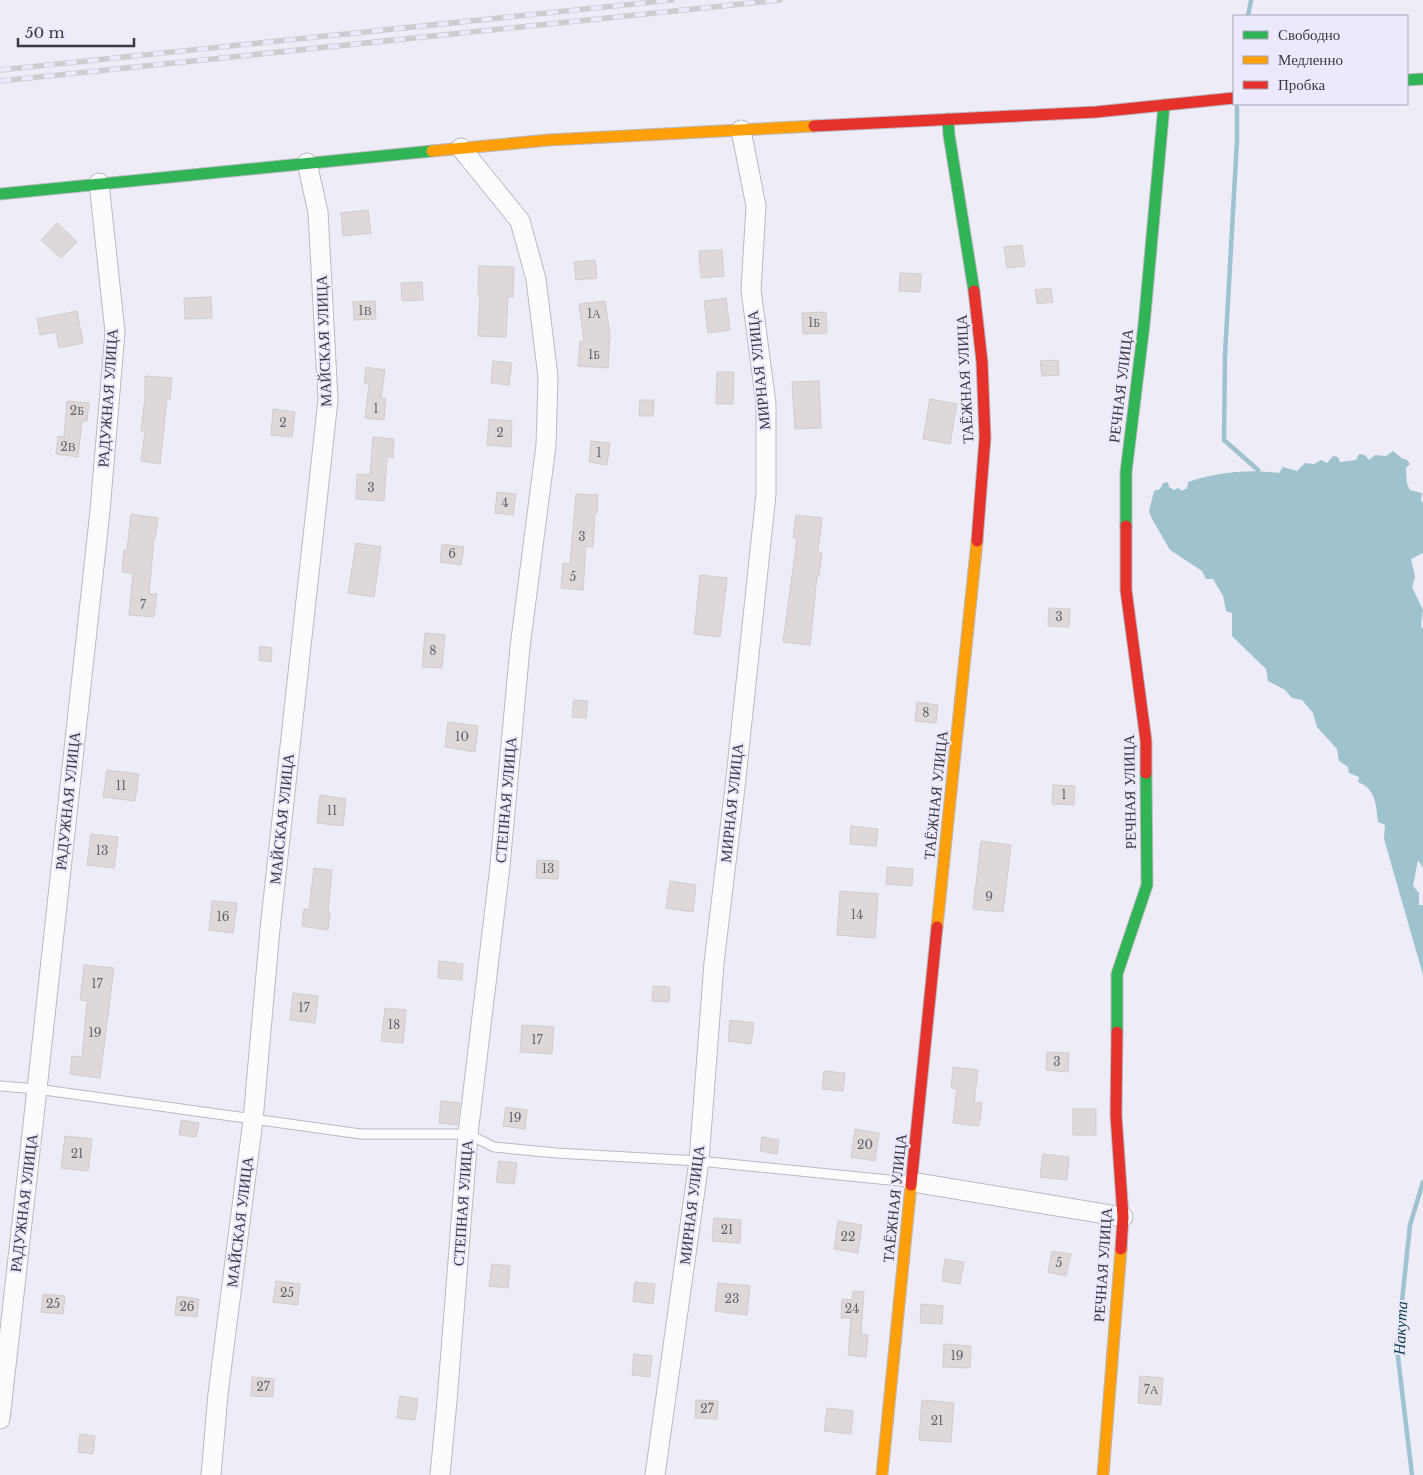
<svg xmlns="http://www.w3.org/2000/svg" width="1423" height="1475" font-family="'Libre Baskerville',serif">
  <style>
    .water { fill: #9ec2ce }
    .lines { fill: none; stroke-linecap: round; stroke-linejoin: round }
    .stream { stroke: #9ec2ce; stroke-width: 4.5 }
    .building { fill: #ded8da; stroke: #d1cbcc }
    .lane-casing { stroke: #bab9c3; stroke-width: 11 }
    .street-casing { stroke: #bab9c3; stroke-width: 21 }
    .fast-casing { stroke: #bab9c3; stroke-width: 13 }
    .slow-casing { stroke: #bab9c3; stroke-width: 13 }
    .jam-casing { stroke: #bab9c3; stroke-width: 13 }
    .lane { stroke: #fcfcfe; stroke-width: 9 }
    .street { stroke: #fcfcfe; stroke-width: 19 }
    .fast { stroke: #30b455; stroke-width: 11 }
    .slow { stroke: #ff9f0a; stroke-width: 11 }
    .jam { stroke: #e5322d; stroke-width: 11 }
    .rail-casing { stroke: #cdcdcf; stroke-width: 5.5 }
    .rail { stroke: #ebe9fb; stroke-width: 4; stroke-dasharray: 11; stroke-linecap: butt }
    .labels { text-anchor: middle; stroke-width: 4; stroke-linejoin: round; paint-order: stroke }
    .number-label { font-size: 12px; fill: #65626c }
    .street-label { font-size: 15px; fill: #3a3945; stroke: #ebe9fb }
    .water-label { font-size: 16px; font-style: italic; fill: #0a3d46; stroke: #ebe9fb }
  </style>
  <rect width="100%" height="100%" fill="#eeedf7"/>
  <path class="water" d="M1393 451 1403 459H1406L1410 464 1406 468 1407 484 1410 490 1422 493 1421 501 1423 502V553L1411 559 1415 577 1412 587 1423 610 1421 626 1423 629V868L1418 860 1413 886 1419 893V905H1423V975L1384 839 1385 825 1378 822C1376 805 1376 789 1358 782L1359 777 1349 773 1348 767 1339 761 1337 749 1317 727 1313 713 1302 700 1292 698 1285 690 1268 681 1266 669 1232 636V613L1226 611 1223 596 1213 579H1206L1202 571 1170 550 1151 517 1149 511 1154 491 1160 489 1163 483 1168 482 1169 487 1174 490 1178 488 1183 491 1184 489H1187L1188 482C1217 472 1249 469 1279 473L1283 467 1297 471 1305 463 1314 464 1321 460 1327 463 1333 456 1338 457 1340 462 1356 460 1359 454 1365 455 1369 460 1375 455 1386 456Z"/>
  <g class="lines">
    <g class="stream">
      <polyline points="1248,16 1251,0"/>
      <polyline points="1237,107 1237,140 1225,355 1224,440 1258,470"/>
      <polyline points="1412,1475 1397,1349 1410,1225 1423,1182"/>
    </g>
  </g>
  <g class="building">
    <polygon points="368,210 371,233 343,236 341,213"/>
    <polygon points="57,223 77,242 61,258 41,240"/>
    <polygon points="1022,245 1025,266 1007,268 1004,247"/>
    <polygon points="722,250 724,276 701,278 699,251"/>
    <polygon points="595,260 597,278 576,280 574,262"/>
    <polygon points="479,266 514,267 513,297 508,297 506,337 478,336 480,296 478,295"/>
    <polygon points="900,273 921,274 920,292 899,291"/>
    <polygon points="422,282 423,300 402,301 401,283"/>
    <polygon points="1051,288 1053,302 1037,304 1035,290"/>
    <polygon points="211,297 212,318 185,319 184,298"/>
    <polygon points="726,298 730,330 708,333 704,301"/>
    <polygon points="375,301 376,319 354,320 353,302"/>
    <polygon points="605,301 610,335 608,368 578,366 580,341 584,342 579,304"/>
    <polygon points="77,311 83,343 59,348 56,332 40,335 37,319"/>
    <polygon points="826,312 827,333 803,334 802,313"/>
    <polygon points="1058,360 1059,375 1042,376 1040,361"/>
    <polygon points="493,361 512,363 509,385 491,383"/>
    <polygon points="366,367 385,370 381,398 386,399 384,420 365,418 369,384 364,383"/>
    <polygon points="717,372 734,372 733,404 716,404"/>
    <polygon points="145,376 172,378 170,399 167,399 160,464 141,461 145,431 141,431 145,397"/>
    <polygon points="819,381 821,428 795,429 792,382"/>
    <polygon points="930,399 957,404 950,444 923,439"/>
    <polygon points="640,400 654,400 653,416 639,416"/>
    <polygon points="67,401 89,403 87,421 82,421 78,457 56,454 58,436 64,437"/>
    <polygon points="273,409 295,412 292,437 271,435"/>
    <polygon points="489,419 512,421 511,447 487,445"/>
    <polygon points="373,437 394,439 393,458 387,457 384,501 356,499 357,474 370,475"/>
    <polygon points="591,441 610,443 607,465 589,462"/>
    <polygon points="497,492 516,494 513,515 495,513"/>
    <polygon points="576,494 598,495 597,513 595,513 593,547 586,546 583,590 561,588 563,563 570,564"/>
    <polygon points="131,514 158,518 155,538 154,538 149,594 157,594 154,617 129,615 133,573 122,572 124,550 127,550"/>
    <polygon points="796,515 822,518 818,552 822,553 819,576 817,576 810,645 783,642 797,539 793,538"/>
    <polygon points="356,543 381,547 374,597 348,593"/>
    <polygon points="442,544 464,547 461,565 440,562"/>
    <polygon points="700,575 727,578 720,637 694,634"/>
    <polygon points="1049,608 1070,609 1069,627 1048,626"/>
    <polygon points="425,633 445,635 442,668 422,667"/>
    <polygon points="260,646 272,648 271,662 259,660"/>
    <polygon points="574,700 588,701 586,718 572,717"/>
    <polygon points="917,702 938,705 936,723 915,721"/>
    <polygon points="448,722 478,726 475,752 445,747"/>
    <polygon points="107,770 139,774 135,801 103,797"/>
    <polygon points="1053,785 1075,786 1074,805 1052,804"/>
    <polygon points="320,795 346,799 343,826 317,823"/>
    <polygon points="851,826 878,829 876,846 850,844"/>
    <polygon points="91,834 118,837 114,868 87,865"/>
    <polygon points="981,841 1011,845 1003,912 973,909"/>
    <polygon points="537,860 559,861 558,879 536,878"/>
    <polygon points="887,867 913,869 912,886 886,884"/>
    <polygon points="314,868 332,870 328,912 330,913 328,930 302,926 304,909 309,910"/>
    <polygon points="670,881 696,885 693,912 666,908"/>
    <polygon points="840,891 878,894 875,938 837,935"/>
    <polygon points="212,901 237,903 233,933 209,930"/>
    <polygon points="439,961 463,964 462,980 438,978"/>
    <polygon points="84,965 114,968 100,1078 70,1074 72,1056 82,1057 87,1001 80,1000"/>
    <polygon points="653,986 670,987 669,1002 652,1001"/>
    <polygon points="293,993 318,996 315,1023 290,1020"/>
    <polygon points="385,1008 406,1010 403,1043 381,1041"/>
    <polygon points="730,1020 754,1023 751,1044 728,1041"/>
    <polygon points="522,1025 554,1027 552,1054 520,1052"/>
    <polygon points="1047,1052 1069,1053 1068,1072 1046,1070"/>
    <polygon points="953,1067 978,1070 974,1102 982,1103 979,1126 953,1123 957,1089 951,1088"/>
    <polygon points="824,1071 845,1073 843,1091 822,1089"/>
    <polygon points="441,1101 460,1103 457,1125 439,1123"/>
    <polygon points="506,1107 527,1110 525,1129 503,1126"/>
    <rect x="1073" y="1109" width="23" height="26"/>
    <polygon points="181,1120 199,1123 196,1137 179,1135"/>
    <polygon points="855,1129 879,1133 875,1161 851,1157"/>
    <polygon points="65,1136 92,1139 88,1171 61,1168"/>
    <polygon points="762,1137 779,1140 777,1154 760,1151"/>
    <polygon points="1043,1154 1069,1157 1067,1180 1040,1177"/>
    <polygon points="499,1161 517,1163 514,1184 496,1182"/>
    <polygon points="714,1218 741,1220 740,1243 712,1241"/>
    <polygon points="838,1221 862,1225 858,1253 834,1249"/>
    <polygon points="1052,1251 1071,1254 1066,1276 1048,1272"/>
    <polygon points="945,1259 964,1262 960,1284 942,1281"/>
    <polygon points="492,1264 510,1266 508,1288 489,1286"/>
    <polygon points="276,1281 300,1284 298,1305 273,1302"/>
    <polygon points="635,1282 655,1284 653,1304 633,1301"/>
    <polygon points="718,1283 750,1286 747,1315 715,1311"/>
    <polygon points="853,1291 864,1292 861,1334 868,1335 866,1357 848,1355 851,1318 841,1318 842,1299 852,1300"/>
    <polygon points="43,1294 65,1296 63,1314 41,1312"/>
    <polygon points="177,1296 199,1299 197,1317 175,1315"/>
    <polygon points="921,1304 943,1306 942,1324 920,1323"/>
    <polygon points="944,1344 971,1346 970,1368 943,1367"/>
    <polygon points="634,1354 652,1356 650,1377 632,1375"/>
    <polygon points="1140,1376 1163,1378 1161,1405 1138,1403"/>
    <polygon points="252,1377 274,1379 273,1397 251,1396"/>
    <polygon points="400,1396 418,1399 415,1420 397,1418"/>
    <polygon points="696,1400 718,1401 717,1419 695,1418"/>
    <polygon points="922,1400 954,1403 951,1442 919,1440"/>
    <polygon points="827,1408 853,1411 851,1434 824,1431"/>
    <polygon points="80,1434 95,1436 93,1454 78,1452"/>
  </g>
  <g class="lines">
    <defs>
      <polyline id="lane" points="0,1086 37,1089 361,1134 468,1134 494,1147 556,1153 699,1161 909,1182"/>
      <g id="street">
        <polyline points="912,1182 1123,1217"/>
        <polyline points="0,1419 37,1089 100,511 115,332 99,183"/>
        <polyline points="211,1475 218,1394 253,1120 270,929 328,400 318,212 307,163"/>
        <polyline points="440,1475 447,1401 468,1134 500,866 520,647 546,445 548,377 536,279 520,221 461,148"/>
        <polyline points="655,1475 699,1161 714,963 735,787 766,494 766,404 751,290 756,206 741,130"/>
      </g>
      <g id="fast">
        <polyline points="1407,80 1423,79"/>
        <polyline points="948,119 949,135 974,291"/>
        <polyline points="0,194 432,151"/>
        <polyline points="1126,526 1126,472 1144,325 1164,105"/>
        <polyline points="1117,1032 1117,974 1147,885 1146,773"/>
      </g>
      <g id="slow">
        <polyline points="432,151 549,140 814,126"/>
        <polyline points="937,927 977,541"/>
        <polyline points="882,1475 911,1185"/>
        <polyline points="1103,1475 1121,1249"/>
      </g>
      <g id="jam">
        <polyline points="814,126 1096,112 1234,98"/>
        <polyline points="974,291 982,362 985,438 977,541"/>
        <polyline points="1126,526 1126,590 1146,741 1146,773"/>
        <polyline points="1117,1032 1116,1115 1123,1217 1121,1249"/>
        <polyline points="911,1185 937,927"/>
      </g>
    </defs>
    <use href="#lane" class="lane-casing"/>
    <use href="#street" class="street-casing"/>
    <use href="#fast" class="fast-casing"/>
    <use href="#slow" class="slow-casing"/>
    <use href="#jam" class="jam-casing"/>
    <use href="#lane" class="lane"/>
    <use href="#street" class="street"/>
    <use href="#fast" class="fast"/>
    <use href="#slow" class="slow"/>
    <use href="#jam" class="jam"/>
    <defs>
      <g id="rail">
        <polyline points="0,70 672,0"/>
        <polyline points="0,81 780,0"/>
      </g>
    </defs>
    <use href="#rail" class="rail-casing"/>
    <use href="#rail" class="rail"/>
  </g>
  <g class="labels">
    <g class="number-label">
      <text x="365" y="315">1В</text>
      <text x="594" y="318">1А</text>
      <text x="814" y="327">1Б</text>
      <text x="594" y="359">1Б</text>
      <text x="376" y="413">1</text>
      <text x="77" y="415">2Б</text>
      <text x="283" y="427">2</text>
      <text x="500" y="437">2</text>
      <text x="68" y="451">2В</text>
      <text x="599" y="457">1</text>
      <text x="371" y="492">3</text>
      <text x="505" y="507">4</text>
      <text x="582" y="541">3</text>
      <text x="452" y="558">6</text>
      <text x="573" y="581">5</text>
      <text x="143" y="609">7</text>
      <text x="1059" y="621">3</text>
      <text x="433" y="655">8</text>
      <text x="926" y="717">8</text>
      <text x="462" y="741">10</text>
      <text x="121" y="790">11</text>
      <text x="1064" y="799">1</text>
      <text x="332" y="815">11</text>
      <text x="102" y="855">13</text>
      <text x="548" y="873">13</text>
      <text x="989" y="901">9</text>
      <text x="857" y="919">14</text>
      <text x="223" y="921">16</text>
      <text x="97" y="988">17</text>
      <text x="304" y="1012">17</text>
      <text x="394" y="1029">18</text>
      <text x="95" y="1037">19</text>
      <text x="537" y="1044">17</text>
      <text x="1057" y="1066">3</text>
      <text x="515" y="1122">19</text>
      <text x="865" y="1149">20</text>
      <text x="77" y="1158">21</text>
      <text x="727" y="1234">21</text>
      <text x="848" y="1241">22</text>
      <text x="1059" y="1267">5</text>
      <text x="287" y="1297">25</text>
      <text x="732" y="1303">23</text>
      <text x="53" y="1308">25</text>
      <text x="187" y="1311">26</text>
      <text x="852" y="1313">24</text>
      <text x="957" y="1360">19</text>
      <text x="263" y="1391">27</text>
      <text x="1151" y="1394">7А</text>
      <text x="707" y="1413">27</text>
      <text x="937" y="1425">21</text>
    </g>
    <g class="street-label">
      <text transform="translate(324 341) rotate(-92)" y="5">МАЙСКАЯ УЛИЦА</text>
      <text transform="translate(759 370) rotate(-96)" y="5">МИРНАЯ УЛИЦА</text>
      <text transform="translate(965 379) rotate(-93)" y="5">ТАЁЖНАЯ УЛИЦА</text>
      <text transform="translate(1121 386) rotate(-83)" y="5">РЕЧНАЯ УЛИЦА</text>
      <text transform="translate(108 398) rotate(-86)" y="5">РАДУЖНАЯ УЛИЦА</text>
      <text transform="translate(1130 792) rotate(-91)" y="5">РЕЧНАЯ УЛИЦА</text>
      <text transform="translate(936 795) rotate(-84)" y="5">ТАЁЖНАЯ УЛИЦА</text>
      <text transform="translate(506 800) rotate(-85)" y="5">СТЕПНАЯ УЛИЦА</text>
      <text transform="translate(68 801) rotate(-84)" y="5">РАДУЖНАЯ УЛИЦА</text>
      <text transform="translate(732 803) rotate(-84)" y="5">МИРНАЯ УЛИЦА</text>
      <text transform="translate(282 819) rotate(-84)" y="5">МАЙСКАЯ УЛИЦА</text>
      <text transform="translate(895 1198) rotate(-84)" y="5">ТАЁЖНАЯ УЛИЦА</text>
      <text transform="translate(24 1203) rotate(-83)" y="5">РАДУЖНАЯ УЛИЦА</text>
      <text transform="translate(463 1203) rotate(-86)" y="5">СТЕПНАЯ УЛИЦА</text>
      <text transform="translate(692 1205) rotate(-83)" y="5">МИРНАЯ УЛИЦА</text>
      <text transform="translate(240 1222) rotate(-83)" y="5">МАЙСКАЯ УЛИЦА</text>
      <text transform="translate(1103 1265) rotate(-86)" y="5">РЕЧНАЯ УЛИЦА</text>
    </g>
    <g class="water-label">
      <text transform="translate(1400 1328) rotate(-87)" y="6">Накута</text>
    </g>
  </g>
  <rect x="1233" y="15" width="175" height="90" fill="#ebe9fb" stroke="#a4a3b2"/>
  <rect x="1243" y="31" width="25" height="8" fill="#30b455" stroke="#a4a3b2"/>
  <text x="1278" y="40" font-size="15" fill="#3a3945">Свободно</text>
  <rect x="1243" y="56" width="25" height="8" fill="#ff9f0a" stroke="#a4a3b2"/>
  <text x="1278" y="65" font-size="15" fill="#3a3945">Медленно</text>
  <rect x="1243" y="81" width="25" height="8" fill="#e5322d" stroke="#a4a3b2"/>
  <text x="1278" y="90" font-size="15" fill="#3a3945">Пробка</text>
  <path d="M18 38v8h116v-8" fill="none" stroke="#3a3945" stroke-width="2.5"/>
  <text x="25" y="38" font-size="15" fill="#3a3945" stroke="#ebe9fb" stroke-width="4" paint-order="stroke">50 m</text>
</svg>
